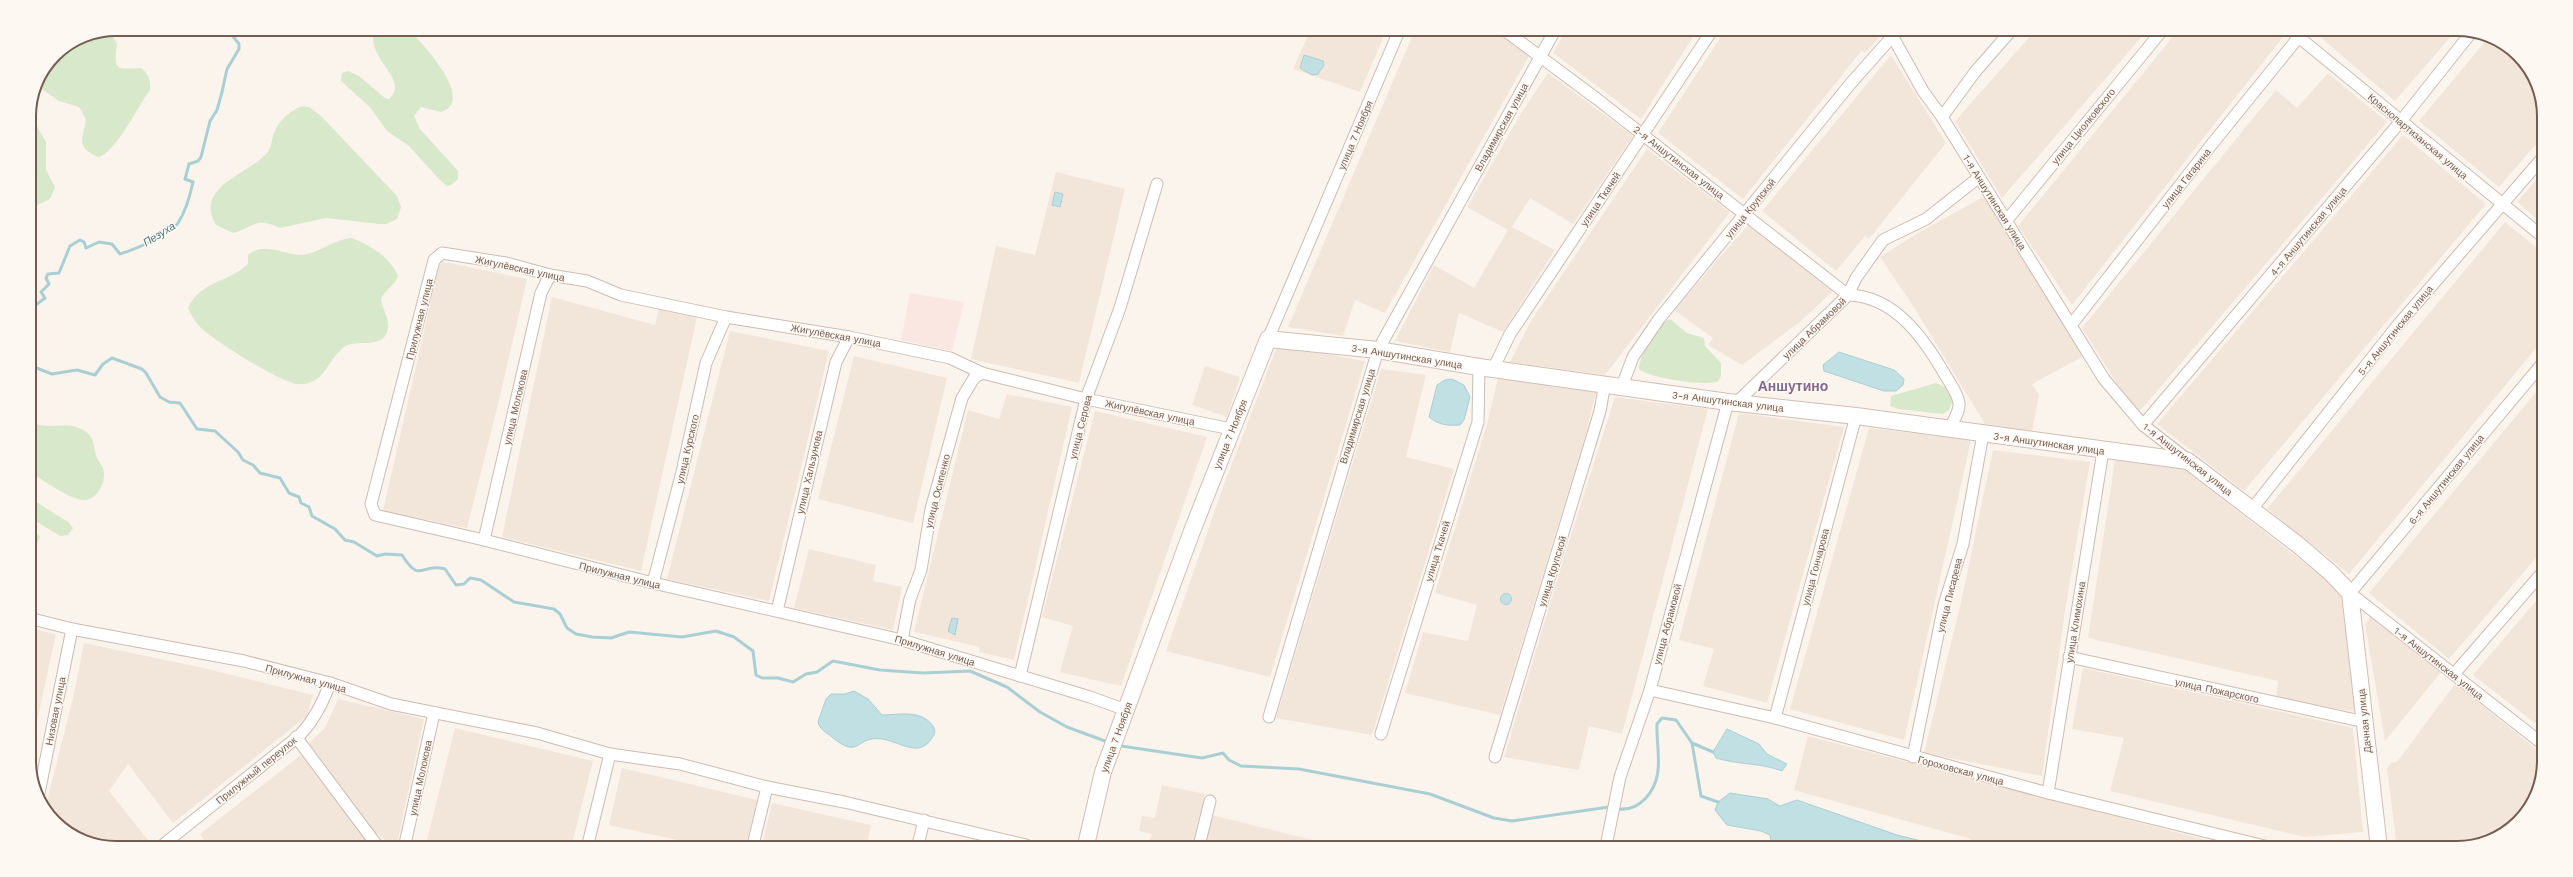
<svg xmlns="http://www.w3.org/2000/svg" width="2573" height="877" font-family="'Work Sans',sans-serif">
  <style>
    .residential { fill: #f2e6db }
    .commercial { fill: #fae7e1 }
    .green { fill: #d8e8cb }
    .water { fill: #c1e0e3; stroke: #a9cfd4 }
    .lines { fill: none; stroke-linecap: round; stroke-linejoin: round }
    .stream { stroke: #a9cfd4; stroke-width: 3 }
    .street-casing { stroke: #ccbcb2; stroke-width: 13 }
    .secondary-casing { stroke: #d1beb3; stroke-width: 18 }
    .street { stroke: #fff; stroke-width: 11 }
    .secondary { stroke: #fff; stroke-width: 16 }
    .labels { text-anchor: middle; stroke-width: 3; stroke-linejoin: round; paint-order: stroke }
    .street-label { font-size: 10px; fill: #745c51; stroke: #fef8f2 }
    .water-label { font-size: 11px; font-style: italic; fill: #49777e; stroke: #fef8f2 }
    .district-label { font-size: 14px; font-weight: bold; fill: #81698f; stroke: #fef8f2 }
    .rim { fill: none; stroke: #745c51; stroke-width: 2 }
  </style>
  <rect width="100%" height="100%" fill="#fbf4ec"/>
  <g class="residential">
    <polygon points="1310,31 1386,31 1360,92 1293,69"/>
    <polygon points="1414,32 1496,32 1529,56 1385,313 1355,300 1343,336 1288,327"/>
    <polygon points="1565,32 1696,32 1641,119 1553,53"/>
    <polygon points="1724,32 1877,32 1880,37 1865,53 1862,50 1743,199 1658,133"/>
    <polygon points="2033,33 2145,33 2002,198 1955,121"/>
    <polygon points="2176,33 2279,33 2283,37 2072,305 2018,226"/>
    <polygon points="2319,33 2453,34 2395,101 2318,35"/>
    <polygon points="2489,37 2526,63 2544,111 2544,135 2499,187 2419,121"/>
    <polygon points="1891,55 1946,143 1869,239 1865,236 1836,271 1762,211"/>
    <polygon points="1548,73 1633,136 1573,224 1530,198 1512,227 1555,250 1503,332 1459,313 1450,352 1395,341 1434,265 1474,288 1508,230 1467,207 1520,115"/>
    <polygon points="2328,73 2387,122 2140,411 2120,388 2082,328 2276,90 2297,108"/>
    <polygon points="2403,135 2486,204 2244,491 2157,424"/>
    <polygon points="1647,149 1730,212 1605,375 1510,362 1531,321"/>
    <polygon points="1056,172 1125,189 1079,383 971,359 996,246 1035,255"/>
    <polygon points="2543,172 2543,224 2517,202"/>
    <polygon points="1985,196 2084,356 2032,384 2039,395 2032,432 1985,424 1915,309 1880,257 1918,233"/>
    <polygon points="2505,222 2543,253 2542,341 2349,574 2267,509"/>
    <polygon points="1748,225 1833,291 1801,321 1742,365 1708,345 1713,338 1674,310"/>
    <polygon points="440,261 527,279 501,392 467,528 383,511"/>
    <polygon points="552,297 655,325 659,309 697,317 641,571 502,537"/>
    <polygon points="730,331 829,351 769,601 667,579"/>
    <polygon points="1282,346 1365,361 1270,677 1166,651 1223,487 1276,349"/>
    <polygon points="854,356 947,378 913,523 818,499"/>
    <polygon points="1205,366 1240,377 1227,417 1192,405"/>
    <polygon points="1381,369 1426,375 1406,457 1454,469 1372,735 1276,718"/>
    <polygon points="1498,378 1596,392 1585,437 1500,715 1405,693 1423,632 1468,641 1477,605 1435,593 1487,424"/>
    <polygon points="2542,385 2541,552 2449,659 2369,593"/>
    <polygon points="1007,394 1072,407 1014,660 979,652 980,647 914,632 968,410 999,419"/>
    <polygon points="1615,397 1708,409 1622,734 1589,726 1579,770 1504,757 1564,557"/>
    <polygon points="1095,411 1207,437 1121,686 1060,672 1073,626 1042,617"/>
    <polygon points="1739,413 1844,427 1767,703 1703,686 1714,649 1679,640"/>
    <polygon points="1869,428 1971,440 1904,740 1790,709"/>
    <polygon points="1993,450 2090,462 2065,611 2042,776 1924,753 1962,598"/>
    <polygon points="2115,460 2182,468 2341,591 2356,712 2276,698 2278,681 2088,638"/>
    <polygon points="809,549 876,565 873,581 902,587 893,630 794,608"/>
    <polygon points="2541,595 2540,727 2473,675"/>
    <polygon points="2371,616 2441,672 2385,741 2365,624"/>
    <polygon points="29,628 56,634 29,758"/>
    <polygon points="84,643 199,667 313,695 307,716 173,823 128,764 109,791 148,840 143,844 89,843 81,838 83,834 63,825 47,814 45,809 74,694"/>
    <polygon points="2083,668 2353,728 2363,832 2305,837 2110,791 2124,738 2072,729"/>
    <polygon points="2455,684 2540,752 2539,788 2510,830 2457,848 2397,848 2387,768 2391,763 2397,762"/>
    <polygon points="338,699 424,719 397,844 387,841 371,830 309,743 325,728"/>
    <polygon points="455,728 593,761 572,844 426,844"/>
    <polygon points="1808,736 2229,846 2229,848 1969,847 1971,839 1794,790"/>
    <polygon points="301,755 369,844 207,844 200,834"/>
    <polygon points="622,768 757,800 746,845 677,845 677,840 609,825"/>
    <polygon points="1162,785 1205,794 1192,846 1148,845 1152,834 1139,831 1142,816 1155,818"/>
    <polygon points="772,803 871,825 867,845 762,845"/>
    <polygon points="1212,815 1320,842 1320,846 1204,846"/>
  </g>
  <polygon class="commercial" points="910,293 964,302 952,351 901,340"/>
  <g class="green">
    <path d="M374 29 409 30C422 43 477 101 441 112L421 107 414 116 420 129 458 171V179L451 185 447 186 439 179 409 146 387 131 370 107 341 81 342 73 348 71 359 76 385 98 389 99C411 79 366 61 374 29Z"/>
    <path d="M109 31 117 44C113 72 117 69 141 68 148 73 151 81 150 90 138 106 115 154 98 157 75 146 83 140 86 119L79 107 59 101 35 84 55 54 83 36Z"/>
    <path d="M302 106 309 107 321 116 397 196 401 207 397 219 386 224H379L326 218 280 228C256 216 255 227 233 233L216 225C193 187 249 174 267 153 272 146 271 141 274 133 279 120 290 111 302 106Z"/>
    <polygon points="29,112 46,142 46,170 55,187 50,199 29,209"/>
    <path d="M352 238C370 245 390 257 398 276 394 286 386 289 381 299 382 308 389 318 388 328 385 351 356 338 344 347 331 356 326 377 311 382 304 385 297 385 290 382 271 376 213 340 199 326 194 321 191 314 188 308 200 281 228 283 248 264V255C265 241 283 255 302 255 315 255 334 239 352 238Z"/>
    <path d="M1670 319 1687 333 1704 338 1705 346 1721 363V376L1718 381C1708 387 1647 378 1639 369 1639 356 1657 323 1670 319Z"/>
    <polygon points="1936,383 1949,389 1953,400 1949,410 1943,414 1899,409 1890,406 1891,396"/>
    <path d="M29 421C47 432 68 419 85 431 95 438 93 445 96 455 97 460 101 463 103 468 107 479 99 498 86 500 73 502 41 479 29 471Z"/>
    <polygon points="29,497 68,522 73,528 68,535 60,536 29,517"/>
    <polygon points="29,528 40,536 37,544 29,545"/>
  </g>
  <g class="water">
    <polygon points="1304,55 1323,61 1324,65 1318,74 1312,75 1300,68"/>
    <polygon points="1055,192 1063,194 1060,207 1052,205"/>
    <polygon points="1839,352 1894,370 1904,379 1903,385 1896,391 1884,391 1824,371 1823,365"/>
    <path d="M1452 379 1464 385 1470 397 1464 420 1460 425C1449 426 1438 425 1429 417L1437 385 1445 380Z"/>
    <circle cx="1506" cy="599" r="5.5"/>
    <polygon points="952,618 958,619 955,635 948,631"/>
    <path d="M854 691 868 699 882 715C899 715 921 709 933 726 936 731 935 734 932 738 919 759 899 741 882 739 855 735 861 761 832 737 826 732 820 730 818 722L826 699 831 694H845Z"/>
    <path d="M1727 729 1759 744 1767 754 1787 764 1782 771C1762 763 1739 765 1716 758L1713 752Z"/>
    <polygon points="1730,793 1768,799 1780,806 1797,800 1897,835 1946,847 1772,847 1770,835 1761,831 1727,825 1715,810 1718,802"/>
  </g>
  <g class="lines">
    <g class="stream">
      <path d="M29 310 45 298 41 292 49 284 46 278 48 274 59 273 70 246 80 240 84 242 86 248 99 242 112 244 120 254C133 250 170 235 178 223 186 211 190 196 193 182L185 179 189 164 198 161 201 157 210 121 217 110 222 92 227 69 239 49V44L227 29"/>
      <path d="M29 365 52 374 77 370 95 375 103 364 112 358 142 369 146 373 160 397 169 402 180 403 197 429 215 431 238 452 243 460 253 465 260 473 280 478 289 493 299 497 301 503 309 507 312 516 335 529 345 540 354 542 377 556 385 554 402 555C421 585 420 562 445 569L456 585 464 584 470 578 481 580 514 602 554 609 560 614 567 628 576 634 592 637 611 638 629 632 682 637 716 631 734 637 753 651 756 675 762 678H778L793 682 806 674 817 672 833 661 880 670 923 673 970 671 1007 687 1040 712 1067 727 1105 741"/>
      <polyline points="1692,743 1701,796 1718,802"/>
      <polyline points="1121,746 1202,758 1223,753 1229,760 1241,766 1299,769 1430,794 1494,818 1512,821 1609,807"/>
      <path d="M1620 809C1631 810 1638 806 1645 799 1666 777 1656 751 1657 724L1662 718 1676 720 1692 743 1713 752"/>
    </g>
    <defs>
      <g id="street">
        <path d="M1507 32 1597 99 1848 295C1894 296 1923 337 1944 373 1949 382 1958 393 1959 403 1960 412 1953 421 1949 429"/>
        <polyline points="1890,32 1923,91 1942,117 2104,379 2143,425 2188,460"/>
        <polyline points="2295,34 2543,237"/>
        <polyline points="1942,117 1975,72 2009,33"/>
        <polyline points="2007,220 2160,33"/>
        <polyline points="2072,324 2212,144 2302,33"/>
        <polyline points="1268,339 1399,31"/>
        <polyline points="1493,369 1510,334 1711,32"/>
        <polyline points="1622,386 1633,357 1659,319 1851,83 1891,38"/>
        <polyline points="1736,403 1848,295 1856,278 1883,240 1926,219 1978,178"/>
        <polyline points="2143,425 2401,121 2470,34"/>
        <polyline points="2252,509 2397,326 2544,156"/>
        <polyline points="484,540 541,293 550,275"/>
        <polyline points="653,583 682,472 706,363 726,317"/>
        <polyline points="777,611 836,362 849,337"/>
        <polyline points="29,618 72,629 244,661 330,683 391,704 537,733 610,754 680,764 767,787 844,802 1026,845"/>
        <polyline points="902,640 910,599 921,570 931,509 962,398 974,378 982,373"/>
        <polyline points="2069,657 2365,722"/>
        <polyline points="2454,674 2541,574"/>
        <polyline points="1020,676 1086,399 1120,308 1157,184"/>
        <polyline points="1650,690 1775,718 2048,793 2273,848"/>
        <polyline points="1126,710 1090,697 902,640 653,583 484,540 375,515 371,504 434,260 442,253 506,263 550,275 587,281 621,295 726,317 849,337 950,358 982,373 1086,399 1231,429"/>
        <polyline points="1269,717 1378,350 1554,32"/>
        <polyline points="1775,718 1856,416"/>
        <polyline points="1381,734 1478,422 1479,367"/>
        <polyline points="296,737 376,844"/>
        <polyline points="2540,742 2350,593 2542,364"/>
        <polyline points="1495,757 1600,411 1605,383"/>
        <polyline points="1913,757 1944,605 1963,544 1983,434"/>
        <polyline points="39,793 72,629"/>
        <polyline points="2048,793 2103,451"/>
        <path d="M164 844 300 735C315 719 323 703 330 683"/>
        <polyline points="405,844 434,713"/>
        <polyline points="588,844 610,754"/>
        <polyline points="753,845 767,787"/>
        <polyline points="918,845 924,820"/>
        <polyline points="1199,846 1210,801"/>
        <polyline points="1606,846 1620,777 1650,690 1728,402"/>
      </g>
      <polyline id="secondary" points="1086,845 1103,772 1192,531 1268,339 1378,350 1479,367 1728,402 1856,416 2188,461 2297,544 2331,573 2350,593 2379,848"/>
    </defs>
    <use href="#street" class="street-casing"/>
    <use href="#secondary" class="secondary-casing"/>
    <use href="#street" class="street"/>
    <use href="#secondary" class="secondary"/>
  </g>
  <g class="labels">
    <g class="street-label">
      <text transform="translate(2083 126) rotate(-51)" y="4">улица Циолковского</text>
      <text transform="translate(1501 127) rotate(-61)" y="4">Владимирская улица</text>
      <text transform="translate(1355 135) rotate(-67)" y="4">улица 7 Ноября</text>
      <text transform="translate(2418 136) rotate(40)" y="4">Краснопартизанская улица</text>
      <text transform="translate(1679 162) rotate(38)" y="4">2-я Аншутинская улица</text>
      <text transform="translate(2186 178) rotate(-52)" y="4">улица Гагарина</text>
      <text transform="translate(1600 199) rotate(-56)" y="4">улица Ткачей</text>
      <text transform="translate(1995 202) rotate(58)" y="4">1-я Аншутинская улица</text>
      <text transform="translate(1750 208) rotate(-51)" y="4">улица Крупской</text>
      <text transform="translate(2308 231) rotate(-50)" y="4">4-я Аншутинская улица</text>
      <text transform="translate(520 268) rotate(12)" y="4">Жигулёвская улица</text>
      <text transform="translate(419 319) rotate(-76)" y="4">Прилужная улица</text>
      <text transform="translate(1814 328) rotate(-44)" y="4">улица Абрамовой</text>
      <text transform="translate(2395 330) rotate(-51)" y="4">5-я Аншутинская улица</text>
      <text transform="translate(836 335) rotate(10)" y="4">Жигулёвская улица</text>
      <text transform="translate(1407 356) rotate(9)" y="4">3-я Аншутинская улица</text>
      <text transform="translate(1728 401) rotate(7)" y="4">3-я Аншутинская улица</text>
      <text transform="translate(515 407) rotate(-77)" y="4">улица Молокова</text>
      <text transform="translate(1150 412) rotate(12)" y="4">Жигулёвская улица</text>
      <text transform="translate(1357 416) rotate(-73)" y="4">Владимирская улица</text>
      <text transform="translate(1080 427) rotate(-76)" y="4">улица Серова</text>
      <text transform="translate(1230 434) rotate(-68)" y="4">улица 7 Ноября</text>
      <text transform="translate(2049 443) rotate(8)" y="4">3-я Аншутинская улица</text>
      <text transform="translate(687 449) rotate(-77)" y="4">улица Курского</text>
      <text transform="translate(2188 459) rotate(38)" y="4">1-я Аншутинская улица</text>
      <text transform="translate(809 472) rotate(-77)" y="4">улица Хальзунова</text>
      <text transform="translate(2446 479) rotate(-51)" y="4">6-я Аншутинская улица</text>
      <text transform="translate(937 491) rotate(-76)" y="4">улица Осипенко</text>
      <text transform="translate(1437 551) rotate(-73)" y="4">улица Ткачей</text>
      <text transform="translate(1815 567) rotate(-75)" y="4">улица Гончарова</text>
      <text transform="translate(1552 571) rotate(-73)" y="4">улица Крупской</text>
      <text transform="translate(620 575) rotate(14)" y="4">Прилужная улица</text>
      <text transform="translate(1949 595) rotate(-76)" y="4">улица Писарева</text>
      <text transform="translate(2075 622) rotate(-81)" y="4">улица Климохина</text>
      <text transform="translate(1667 624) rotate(-75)" y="4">улица Абрамовой</text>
      <text transform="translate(935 650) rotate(17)" y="4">Прилужная улица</text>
      <text transform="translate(2439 663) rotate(38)" y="4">1-я Аншутинская улица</text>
      <text transform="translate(306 678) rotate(15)" y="4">Прилужная улица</text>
      <text transform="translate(2217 690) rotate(12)" y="4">улица Пожарского</text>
      <text transform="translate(55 711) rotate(-79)" y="4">Низовая улица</text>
      <text transform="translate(2364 721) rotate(-96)" y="4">Дачная улица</text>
      <text transform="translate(1116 737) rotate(-70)" y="4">улица 7 Ноября</text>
      <text transform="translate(256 770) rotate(-39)" y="4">Прилужный переулок</text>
      <text transform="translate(1961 770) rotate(15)" y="4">Гороховская улица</text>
      <text transform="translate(420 778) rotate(-78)" y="4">улица Молокова</text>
    </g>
    <g class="water-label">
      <text transform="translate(159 234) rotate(-32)" y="4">Пезуха</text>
    </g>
    <g class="district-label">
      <text x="1793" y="391">Аншутино</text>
    </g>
  </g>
  <path d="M0 0H2573V877H0ZM116 36H2457A80 80 0 0 1 2537 116V761A80 80 0 0 1 2457 841H116A80 80 0 0 1 36 761V116A80 80 0 0 1 116 36Z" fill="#fef8f2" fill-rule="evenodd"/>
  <path class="rim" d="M116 36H2457A80 80 0 0 1 2537 116V761A80 80 0 0 1 2457 841H116A80 80 0 0 1 36 761V116A80 80 0 0 1 116 36Z"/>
</svg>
